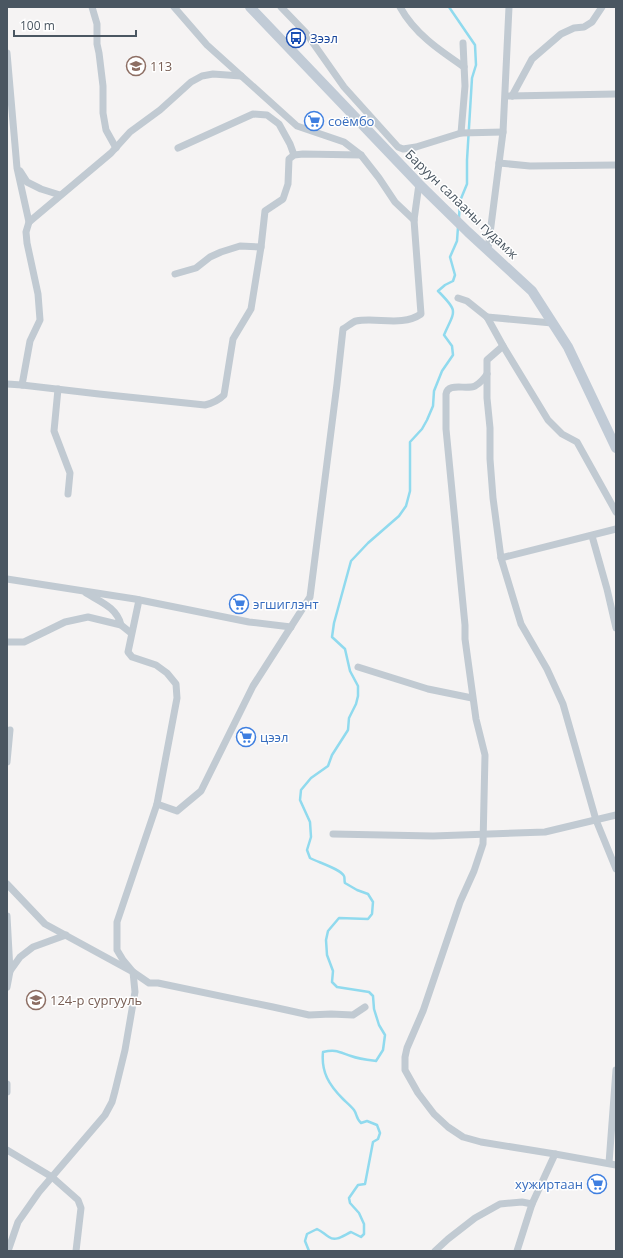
<svg xmlns="http://www.w3.org/2000/svg" width="623" height="1258" font-family="'Open Sans',sans-serif">
  <style>
    .lines { fill: none; stroke-linecap: round; stroke-linejoin: round }
    .stream { stroke: #90daee; stroke-width: 2.5 }
    .minor { stroke: #c1cad2; stroke-width: 7 }
    .secondary { stroke: #c1cbd6; stroke-width: 10 }
    .labels { text-anchor: middle; stroke-width: 3; stroke-linejoin: round; paint-order: stroke }
    .transit-label { font-size: 13px; fill: #164399; stroke: #fff; text-anchor: start }
    .education-label { font-size: 13px; fill: #785e54; stroke: #fff; text-anchor: start }
    .shop-label { font-size: 13px; fill: #366cbe; stroke: #fff; text-anchor: start }
    .street-label { font-size: 13px; fill: #4a5661; stroke: #fff }
  </style>
  <rect width="100%" height="100%" fill="#f5f3f3"/>
  <g class="lines">
    <g class="stream">
      <polyline points="449,7 475,45 476,65 472,78 467,160 467,184 460,201 459,218"/>
      <path d="M309 1251 305 1241 307 1234 317 1229C323 1232 324 1234 329 1237 336 1242 344 1235 351 1232L361 1237 364 1234V1224L359 1213 350 1203 349 1198 358 1185 365 1184 373 1142 378 1139 380 1133 377 1125 367 1121 361 1123C356 1119 357 1114 354 1110 351 1106 346 1102 343 1099 329 1085 321 1072 323 1052 336 1049 339 1052 351 1056 359 1059 368 1060 376 1061L383 1050 385 1035 379 1025 374 1009 373 996 369 992 337 987 332 982 333 971 327 955 326 940 328 931 339 918 368 919 372 914 373 902 368 894 357 890 345 883C344 880 345 878 344 876 341 869 317 862 310 858L307 850 311 837 310 822 300 800 301 790 311 778 328 766 332 755 348 730 349 718 356 704 358 696V686L350 671 345 649 332 637 334 623 351 561 368 543 399 516 406 506 410 491V442L422 429 427 420 433 406 434 391 442 371 453 355 452 346 444 335C455 310 459 312 438 291L445 285 453 281 455 275 450 257 457 241 458 227"/>
    </g>
    <g class="minor">
      <polyline points="92,7 97,24 97,44 99,53 103,86 103,113 106,130 116,148"/>
      <polyline points="174,7 207,45 297,126 344,142 361,155 379,178 395,202 414,220"/>
      <polyline points="281,7 306,33 344,87 398,147 403,149 416,147 461,133 503,132"/>
      <path d="M400 7C415 34 439 50 464 67"/>
      <polyline points="7,53 17,168 29,222"/>
      <polyline points="509,96 616,94"/>
      <polyline points="512,96 532,59 561,34 574,28 584,27 592,22 602,7"/>
      <polyline points="461,133 465,86 463,43"/>
      <polyline points="178,148 253,114 267,115 279,124 290,144 294,155"/>
      <polyline points="499,163 530,166 616,165"/>
      <polyline points="20,171 27,182 41,189 60,195"/>
      <polyline points="488,249 503,132 509,7"/>
      <polyline points="175,274 196,268 210,257 221,252 240,246 261,247"/>
      <polyline points="458,298 467,301 487,317 503,346 548,420 562,434 577,442 616,512"/>
      <polyline points="487,317 552,323"/>
      <polyline points="503,346 487,360 487,398 490,428 490,459 493,498 501,558 521,624 547,669 563,704 596,820 616,869"/>
      <path d="M487 374C484 379 480 383 475 386 466 390 448 382 446 394V429L465 625V639L476 719 485 755 483 844 474 871 460 902 423 1011 407 1048 405 1057V1070L418 1093 434 1114 448 1127 463 1137 481 1142 555 1154"/>
      <path d="M7 384 22 385 99 394 205 405C213 403 218 401 224 395L233 339 251 309 261 247 265 211 283 199 288 184 289 159 294 155 303 154 361 155"/>
      <polyline points="22,385 30,341 40,320 38,294 27,243 26,232 29,222 111,153 130,132 160,110 191,82 202,76 213,74 241,76"/>
      <polyline points="58,389 54,431 70,473 68,494"/>
      <polyline points="592,536 607,589 616,628"/>
      <polyline points="501,558 616,529"/>
      <polyline points="7,579 135,599 249,622 291,627"/>
      <path d="M86 593C101 602 117 608 121 625"/>
      <polyline points="139,600 128,652 132,657 156,665 167,673 176,684 177,698 157,804"/>
      <polyline points="7,642 24,642 65,622 88,617 121,625 131,633"/>
      <polyline points="358,667 428,689 472,698"/>
      <polyline points="7,762 10,730"/>
      <polyline points="333,834 433,836 545,832 616,815"/>
      <polyline points="7,884 45,924 133,972 149,983 158,983 273,1007 309,1015 331,1014 353,1015 365,1007"/>
      <polyline points="7,916 10,971"/>
      <polyline points="7,987 10,971 20,957 33,947 66,935"/>
      <polyline points="7,1084 7,1092"/>
      <polyline points="7,1150 52,1177 78,1200 81,1208 76,1251"/>
      <polyline points="609,1163 616,1070"/>
      <path d="M8 1251 18 1222 39 1192 105 1115 112 1102 115 1091 125 1050 135 992 133 972 123 960 117 950V922L157 804 177 811 201 791 253 686 310 597 337 384 343 329C347 327 352 322 356 321 377 317 402 327 421 314L414 220 419 184"/>
      <polyline points="435,1251 448,1239 475,1218 500,1204 522,1202 532,1204"/>
      <polyline points="517,1251 532,1204 555,1154 616,1165"/>
    </g>
    <polyline class="secondary" points="250,7 419,184 468,232 532,291 568,347 616,448"/>
  </g>
  <defs>
    <symbol id="bus-ring" viewBox="-11 -11 22 22"><circle r="9.5" fill="#fff" stroke="#1a4fb4" stroke-width="1.5"/><path d="M-5-6H5V4H4V6H2V4H-2V6H-4V4H-5ZM-3.5-4V0h7V-4ZM-3.5 1.2v1.5H-2V1.2ZM2 1.2v1.5H3.5V1.2Z" fill="#1a4fb4"/></symbol>
    <symbol id="school-ring" viewBox="-11 -11 22 22"><circle r="9.5" fill="#fff" stroke="#8d6e63" stroke-width="1.5"/><path d="M0-5L7-2L0 1L-7-2ZM-4 1L0 2.5L4 1V4Q0 6-4 4Z" fill="#8d6e63"/></symbol>
    <symbol id="supermarket-ring" viewBox="-11 -11 22 22"><circle r="9.5" fill="#fff" stroke="#3f7fe0" stroke-width="1.5"/><path d="M-6-5.5h2.5l.6 2H6L4.5 2H-2.5L-4.4-4H-6ZM-1.5 3.2a1.3 1.3 0 1 0 .1 0ZM3 3.2a1.3 1.3 0 1 0 .1 0Z" fill="#3f7fe0"/></symbol>
  </defs>
  <g fill-rule="evenodd">
    <use href="#bus-ring" x="285" y="27" width="22" height="22"/>
    <use href="#school-ring" x="125" y="55" width="22" height="22"/>
    <use href="#supermarket-ring" x="303" y="110" width="22" height="22"/>
    <use href="#supermarket-ring" x="228" y="593" width="22" height="22"/>
    <use href="#supermarket-ring" x="235" y="726" width="22" height="22"/>
    <use href="#school-ring" x="25" y="989" width="22" height="22"/>
    <use href="#supermarket-ring" x="586" y="1173" width="22" height="22"/>
  </g>
  <g class="labels">
    <g class="transit-label">
      <text x="310" y="43">Зээл</text>
    </g>
    <g class="education-label">
      <text x="150" y="71">113</text>
      <text x="50" y="1005">124-р сургууль</text>
    </g>
    <g class="shop-label">
      <text x="328" y="126">соёмбо</text>
      <text x="253" y="609">эгшиглэнт</text>
      <text x="260" y="742">цээл</text>
      <text x="583" y="1189" text-anchor="end">хужиртаан</text>
    </g>
    <g class="street-label">
      <text transform="translate(462 204) rotate(44)" y="5">Баруун салааны гудамж</text>
    </g>
  </g>
  <rect width="623" height="1258" fill="none" stroke="#4a5661" stroke-width="16"/>
  <path d="M14 30v6h122v-6" fill="none" stroke="#4a5661" stroke-width="2"/>
  <text x="20" y="30" font-size="12" fill="#4a5661" stroke="#ffffff" stroke-width="3" paint-order="stroke">100 m</text>
</svg>
